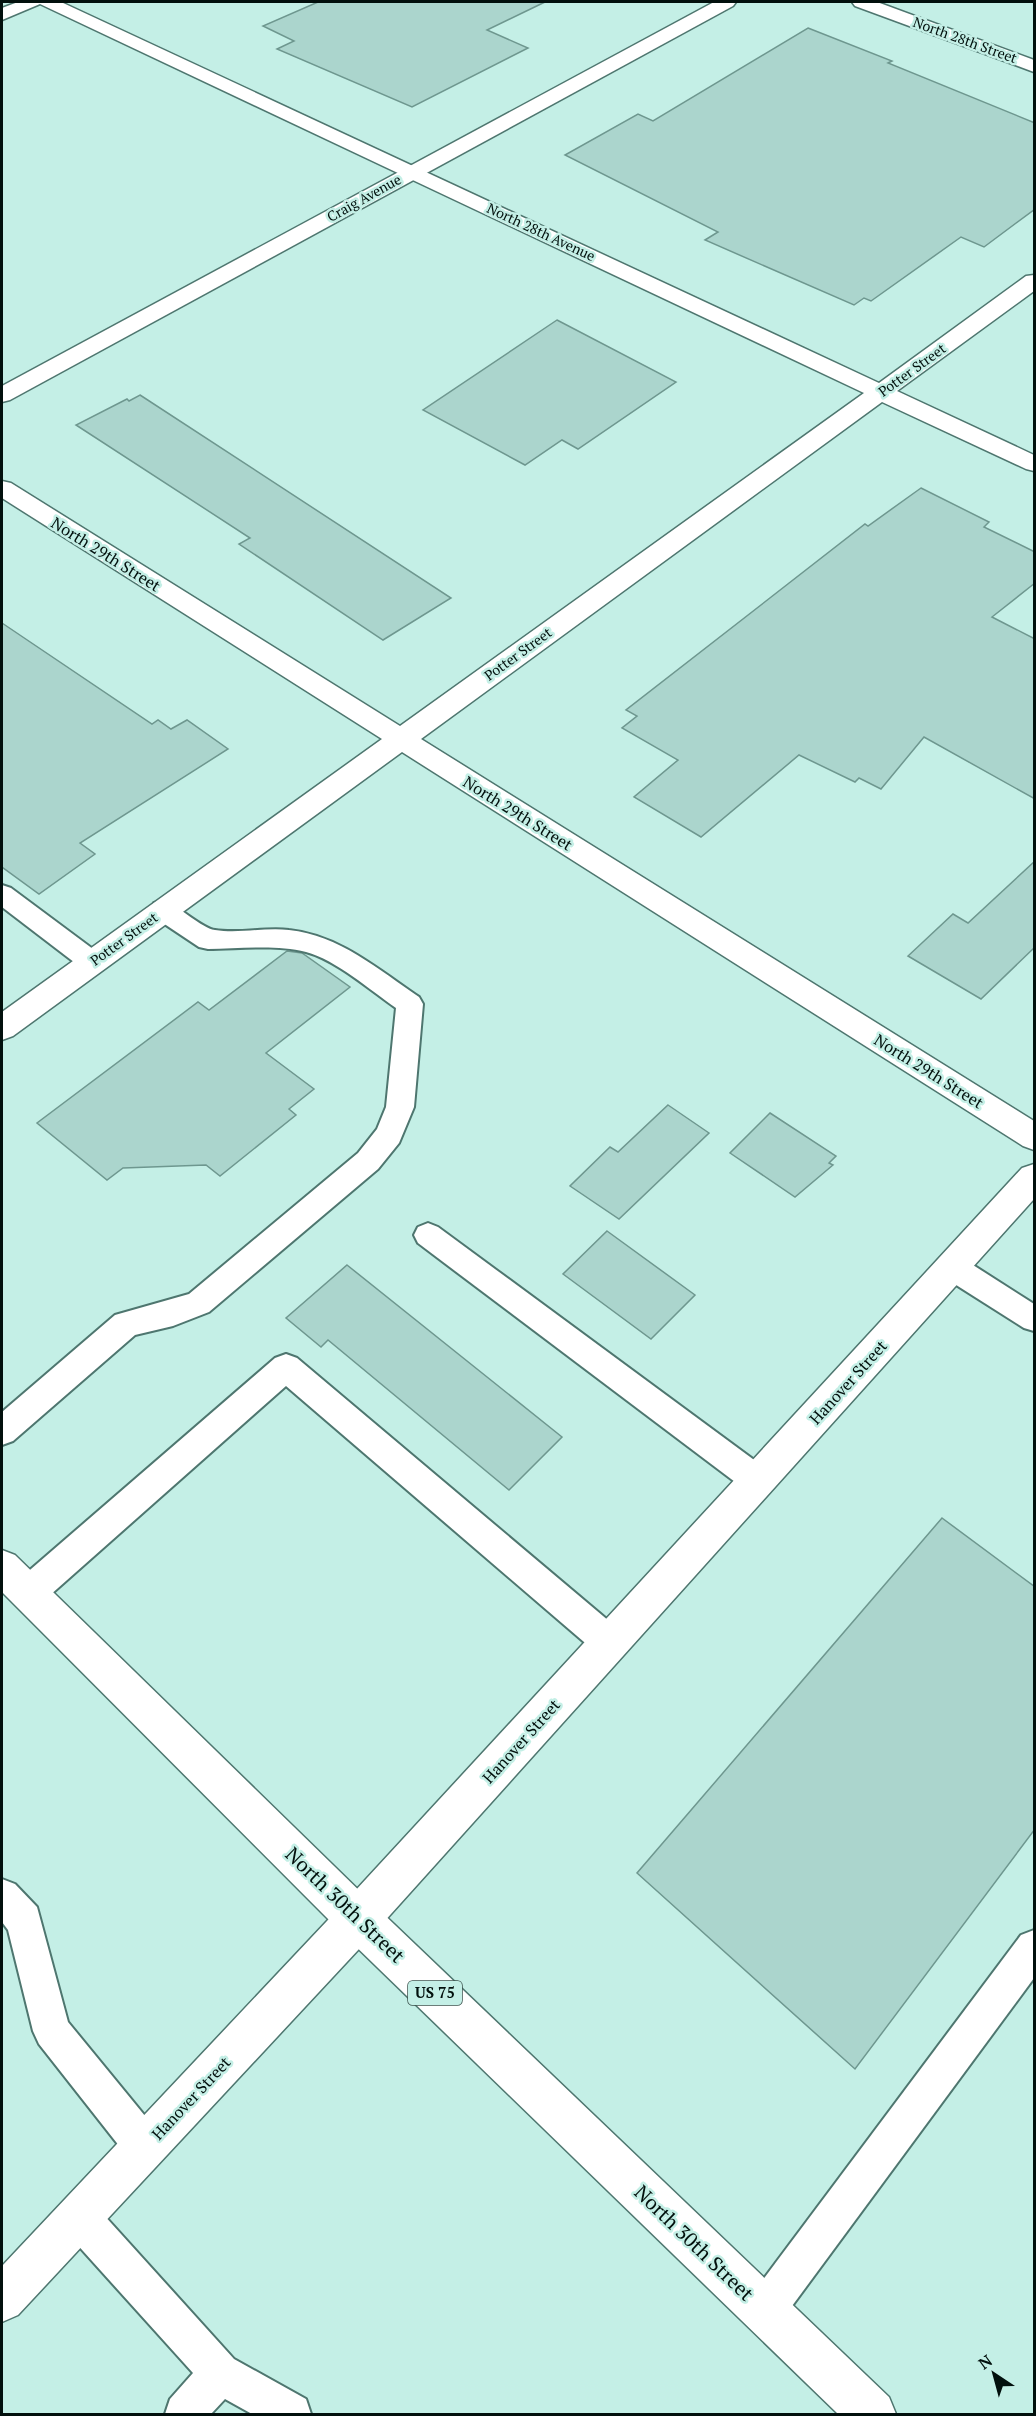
<svg xmlns="http://www.w3.org/2000/svg" width="1036" height="2416" font-family="'PT Serif',serif">
  <style>
    .building { fill: #abd5cd; stroke: #6e978f; stroke-width: 1.5 }
    .lines { fill: none; stroke-linecap: round; stroke-linejoin: round }
    .lane-casing { stroke: #4e766f; stroke-width: 4 }
    .street-casing { stroke: #4e766f; stroke-width: 3 }
    .secondary-casing { stroke: #4e766f; stroke-width: 3 }
    .highway-casing { stroke: #4e766f; stroke-width: 3 }
    .lane { fill: #fff; fill-rule: evenodd }
    .street { fill: #fff; fill-rule: evenodd }
    .secondary { fill: #fff; fill-rule: evenodd }
    .highway { fill: #fff; fill-rule: evenodd }
    .labels { text-anchor: middle; stroke-width: 5; stroke-linejoin: round; paint-order: stroke }
    .far-street-label { font-size: 14px; fill: #02100d; stroke: #c4efe6 }
    .shield { fill: #c4efe6; stroke: #3c534e; stroke-width: 1.5 }
    .shield-label { font-size: 15px; font-weight: bold; fill: #02100d }
    .street-label { font-size: 16px; fill: #02100d; stroke: #c4efe6 }
    .near-street-label { font-size: 20px; fill: #02100d; stroke: #c4efe6 }
  </style>
  <rect width="100%" height="100%" fill="#c4efe6"/>
  <g class="building">
    <polygon points="318,2 545,2 487,30 528,48 412,107 277,49 294,41 263,26"/>
    <polygon points="808,28 892,61 888,63 1035,123 1035,209 984,247 961,237 871,301 864,298 854,305 705,240 718,232 565,155 638,114 653,121"/>
    <polygon points="557,320 676,382 578,449 562,440 525,465 423,410"/>
    <polygon points="140,395 451,598 383,640 239,544 250,538 76,425 127,399 129,401"/>
    <polygon points="921,488 989,522 984,527 1035,552 1035,583 992,617 1035,639 1035,799 924,737 881,789 859,778 855,782 799,755 701,837 634,797 678,760 622,728 637,716 626,710 865,524 868,526"/>
    <polygon points="2,623 152,724 158,720 171,729 187,720 228,749 80,843 95,854 39,894 2,867"/>
    <polygon points="1035,861 1035,947 981,999 908,956 953,914 968,923"/>
    <polygon points="287,951 302,953 350,987 266,1053 314,1089 289,1109 296,1115 220,1176 206,1165 123,1168 107,1180 37,1123 198,1002 209,1010"/>
    <polygon points="668,1105 709,1133 619,1219 570,1186 610,1147 618,1152"/>
    <polygon points="770,1113 836,1156 829,1163 833,1165 795,1197 730,1153"/>
    <polygon points="607,1231 695,1295 651,1339 563,1274"/>
    <polygon points="347,1265 562,1437 509,1490 328,1340 321,1347 286,1318"/>
    <polygon points="942,1518 1035,1587 1035,1829 855,2069 637,1873"/>
  </g>
  <g class="lines">
    <defs>
      <g id="lane">
        <polygon points="2,885 11,888 101,955 105,962 101,969 92,972 83,969 2,907"/>
        <path d="M163 901C180 906 201 928 215 930 239 934 265 927 289 930 339 935 379 970 419 997L423 1004 414 1107 399 1143 378 1169 209 1312 173 1326 135 1335 13 1441 2 1445V1412L115 1315 189 1294 358 1153 377 1129 386 1107 396 1008C370 990 336 960 306 952 275 944 239 949 208 949L199 947 154 917 150 910 154 903Z"/>
        <polygon points="428,1223 438,1227 769,1471 774,1481 769,1491 758,1495 747,1491 418,1243 414,1235 418,1227"/>
        <polygon points="952,1255 962,1258 1034,1304 1034,1331 1024,1328 942,1276 937,1267 942,1258"/>
        <polygon points="286,1354 297,1358 622,1632 627,1643 622,1654 610,1659 598,1654 286,1386 40,1604 28,1608 16,1604 12,1593 16,1582 275,1358"/>
        <polygon points="2,1879 15,1884 37,1907 68,2022 159,2133 164,2147 159,2161 145,2166 131,2161 39,2044 33,2031 8,1930 2,1922"/>
        <polygon points="1034,1930 1034,1978 778,2325 764,2331 750,2325 744,2311 750,2297 1021,1935"/>
        <polygon points="79,2197 93,2203 234,2359 306,2399 311,2414 252,2414 225,2399 211,2414 165,2414 170,2399 193,2373 65,2231 59,2217 65,2203"/>
      </g>
      <g id="street">
        <polygon points="18,2 61,2 879,383 1026,276 1034,275 1034,291 897,391 1034,455 1034,471 1026,469 882,402 421,739 1034,1121 1034,1150 1023,1146 402,752 13,1036 2,1040 2,1012 382,739 2,498 2,481 11,483 400,726 864,393 40,4 2,20 2,8"/>
        <polygon points="852,2 877,2 1034,60 1034,72 855,6"/>
        <polygon points="1034,1164 1034,1199 373,1934 18,2315 2,2322 2,2266 343,1904 1022,1168"/>
      </g>
      <polygon id="secondary" points="714,2 736,2 733,6 10,400 2,402 2,386"/>
      <polygon id="highway" points="2,1550 15,1555 373,1904 889,2397 896,2414 838,2414 343,1934 2,1592"/>
    </defs>
    <use href="#lane" class="lane-casing"/>
    <use href="#street" class="street-casing"/>
    <use href="#secondary" class="secondary-casing"/>
    <use href="#highway" class="highway-casing"/>
    <use href="#lane" class="lane"/>
    <use href="#street" class="street"/>
    <use href="#secondary" class="secondary"/>
    <use href="#highway" class="highway"/>
  </g>
  <g class="labels">
    <g class="far-street-label">
      <text transform="translate(965 40) rotate(20)" y="5">North 28th Street</text>
      <text transform="translate(364 198) rotate(-29)" y="5">Craig Avenue</text>
      <text transform="translate(541 232) rotate(25)" y="5">North 28th Avenue</text>
      <text transform="translate(912 370) rotate(-36)" y="5">Potter Street</text>
      <text transform="translate(518 654) rotate(-36)" y="5">Potter Street</text>
      <text transform="translate(124 939) rotate(-36)" y="5">Potter Street</text>
    </g>
    <rect class="shield" x="408" y="1981" width="54" height="24" rx="4.5"/>
    <g class="shield-label">
      <text x="435" y="1998">US 75</text>
    </g>
    <g class="street-label">
      <text transform="translate(106 554) rotate(32)" y="6">North 29th Street</text>
      <text transform="translate(518 813) rotate(32)" y="6">North 29th Street</text>
      <text transform="translate(929 1071) rotate(32)" y="6">North 29th Street</text>
      <text transform="translate(848 1382) rotate(-48)" y="6">Hanover Street</text>
      <text transform="translate(521 1741) rotate(-48)" y="6">Hanover Street</text>
      <text transform="translate(191 2098) rotate(-47)" y="6">Hanover Street</text>
    </g>
    <g class="near-street-label">
      <text transform="translate(345 1905) rotate(44)" y="7">North 30th Street</text>
      <text transform="translate(694 2243) rotate(44)" y="7">North 30th Street</text>
    </g>
  </g>
  <rect width="1036" height="2416" fill="none" stroke="#02100d" stroke-width="6"/>
  <g transform="translate(994 2374) rotate(324)" stroke="#c4efe6" stroke-width="4.5" paint-order="stroke">
  <path d="M0-4.5L10 22L0 15L-10 22Z" fill="#02100d"/>
  <text y="-9" font-size="16" font-weight="bold" text-anchor="middle" fill="#02100d">N</text>
  </g>
</svg>
